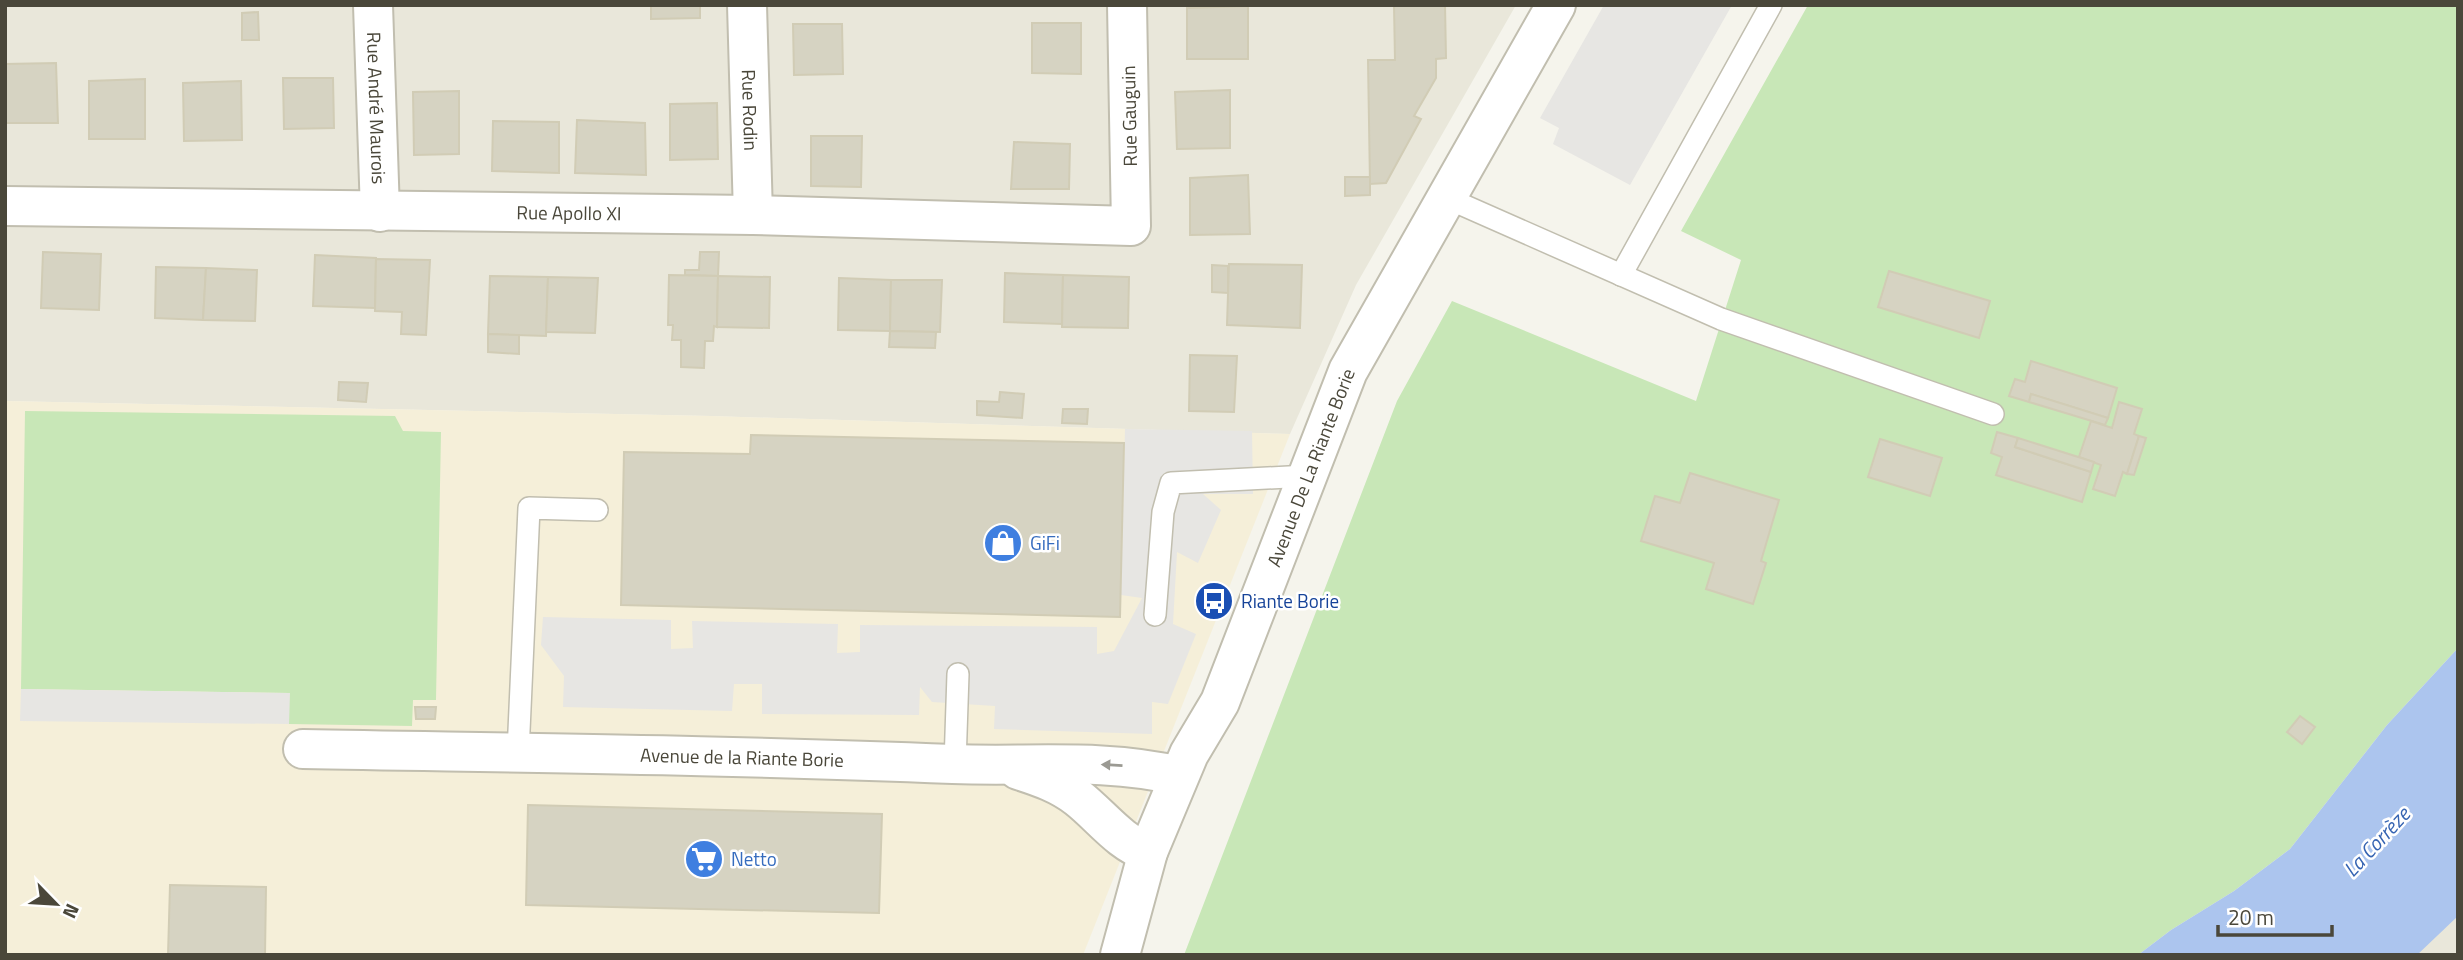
<svg xmlns="http://www.w3.org/2000/svg" width="2463" height="960" font-family="'Titillium Web',sans-serif">
  <style>
    .residential { fill: #e9e7da }
    .commercial { fill: #f5efd9 }
    .green { fill: #c8e7b7 }
    .parking { fill: #e7e6e3 }
    .water { fill: #acc5ee }
    .building { fill: #d6d3c2; stroke: #d1ccb5; stroke-width: 2 }
    .lines { fill: none; stroke-linecap: round; stroke-linejoin: round }
    .service-casing { stroke: #c1beaf; stroke-width: 24 }
    .minor-casing { stroke: #c1beaf; stroke-width: 42 }
    .tertiary-casing { stroke: #c1beaf; stroke-width: 42 }
    .service { stroke: #fff; stroke-width: 21 }
    .minor { stroke: #fff; stroke-width: 38 }
    .tertiary { stroke: #fff; stroke-width: 38 }
    .oneway { fill: #9b9a93 }
    .labels { text-anchor: middle; stroke-width: 5; stroke-linejoin: round; paint-order: stroke }
    .street-label { font-size: 19px; fill: #4a473a; stroke: #fff }
    .shop-label { font-size: 19px; fill: #366cbe; stroke: #fff; text-anchor: start }
    .transit-label { font-size: 19px; fill: #164399; stroke: #fff; text-anchor: start }
    .water-label { font-size: 21px; font-style: italic; fill: #3664b2; stroke: #fff }
  </style>
  <rect width="100%" height="100%" fill="#f5f4ec"/>
  <g class="residential">
    <polygon points="5,5 1516,5 1356,285 1290,434 711,416 5,401"/>
    <polygon points="2458,862 2458,955 2349,955"/>
  </g>
  <polygon class="commercial" points="5,401 711,416 1290,434 1083,955 5,955"/>
  <g class="green">
    <polygon points="1808,5 2458,5 2458,648 2387,725 2290,849 2234,891 2171,930 2138,955 1184,955 1397,401 1452,301 1696,401 1741,260 1681,231"/>
    <polygon points="25,411 395,416 403,431 441,432 436,700 413,700 412,726 289,724 289,693 21,689"/>
  </g>
  <g class="parking">
    <polygon points="1604,5 1732,5 1630,185 1553,144 1559,128 1540,118"/>
    <polygon points="1125,429 1252,431 1253,494 1203,494 1221,510 1198,563 1177,552 1173,624 1196,634 1168,704 1152,702 1152,734 994,729 995,706 932,702 920,687 919,715 762,714 762,684 734,684 732,711 563,707 564,676 541,645 543,617 671,620 671,649 693,648 692,621 838,624 837,653 860,652 860,625 1097,627 1097,654 1114,651 1142,598 1121,595"/>
    <polygon points="21,689 290,693 289,724 20,721"/>
  </g>
  <polygon class="water" points="2458,648 2458,916 2417,955 2138,955 2171,930 2234,891 2290,849 2387,725"/>
  <g class="building">
    <polygon points="651,5 700,5 700,18 651,19"/>
    <polygon points="1394,5 1445,5 1446,58 1436,59 1436,78 1414,116 1421,119 1386,183 1370,184 1368,60 1395,60"/>
    <polygon points="1248,6 1248,59 1187,59 1187,8"/>
    <polygon points="258,12 259,40 242,40 242,13"/>
    <polygon points="1032,23 1081,23 1081,74 1032,73"/>
    <polygon points="793,24 842,24 843,74 794,75"/>
    <polygon points="56,63 58,123 5,123 5,64"/>
    <polygon points="283,78 333,78 334,128 284,129"/>
    <polygon points="145,79 145,139 89,139 89,81"/>
    <polygon points="241,81 242,140 184,141 183,83"/>
    <polygon points="1230,90 1230,148 1177,149 1175,92"/>
    <polygon points="459,91 459,154 414,155 413,92"/>
    <polygon points="717,103 718,159 670,160 670,104"/>
    <polygon points="577,120 645,123 646,175 575,173"/>
    <polygon points="493,121 559,122 559,173 492,171"/>
    <polygon points="811,136 862,136 861,187 811,186"/>
    <polygon points="1014,142 1070,144 1069,189 1011,189"/>
    <polygon points="1248,175 1250,234 1190,235 1190,178"/>
    <polygon points="1345,177 1370,177 1370,195 1345,196"/>
    <polygon points="43,252 101,254 99,310 41,308"/>
    <polygon points="700,252 719,252 718,276 685,275 685,270 699,270"/>
    <polygon points="315,255 376,258 375,308 313,306"/>
    <polygon points="376,259 430,260 426,335 401,334 402,312 375,311"/>
    <polygon points="1229,264 1302,265 1300,328 1227,325"/>
    <polygon points="1212,265 1228,266 1228,293 1212,292"/>
    <polygon points="156,267 206,268 203,320 155,318"/>
    <polygon points="206,268 257,270 255,321 203,320"/>
    <polygon points="1889,271 1990,301 1979,338 1878,307"/>
    <polygon points="1005,273 1063,275 1062,324 1004,322"/>
    <polygon points="669,275 718,276 717,327 714,326 713,341 705,341 704,368 681,367 681,340 672,340 673,325 668,325"/>
    <polygon points="1063,275 1129,277 1128,328 1062,327"/>
    <polygon points="490,276 548,277 546,336 488,334"/>
    <polygon points="718,276 770,277 769,328 717,327"/>
    <polygon points="548,277 598,278 595,333 546,332"/>
    <polygon points="839,278 891,280 890,331 838,330"/>
    <polygon points="891,280 942,280 940,332 890,331"/>
    <polygon points="890,331 936,332 935,348 889,347"/>
    <polygon points="488,334 519,335 519,354 488,352"/>
    <polygon points="1190,355 1237,356 1234,412 1189,411"/>
    <polygon points="2031,361 2117,388 2108,418 2031,394 2029,402 2009,396 2015,379 2025,382"/>
    <polygon points="339,382 368,383 366,402 338,400"/>
    <polygon points="1000,392 1024,394 1022,418 977,415 977,401 999,402"/>
    <polygon points="2031,394 2108,418 2105,425 2029,402"/>
    <polygon points="2119,402 2142,409 2134,434 2139,436 2127,474 2123,472 2115,496 2093,489 2101,465 2079,457 2091,421 2112,428"/>
    <polygon points="1063,409 1088,409 1087,424 1062,423"/>
    <polygon points="1997,432 2018,438 2015,447 2091,472 2082,502 1996,475 2002,457 1991,453"/>
    <polygon points="751,435 1124,443 1120,617 621,605 624,452 750,454"/>
    <polygon points="2139,436 2146,438 2134,475 2127,474"/>
    <polygon points="2018,438 2094,462 2091,472 2015,447"/>
    <polygon points="1880,439 1942,458 1930,496 1868,477"/>
    <polygon points="1690,473 1779,500 1761,561 1766,563 1753,604 1706,589 1714,563 1641,541 1655,496 1680,503"/>
    <polygon points="415,707 436,707 435,719 416,719"/>
    <polygon points="2300,716 2315,727 2302,744 2287,732"/>
    <polygon points="528,805 882,814 879,913 526,905"/>
    <polygon points="170,885 266,887 265,955 168,955"/>
  </g>
  <g class="lines">
    <defs>
      <g id="service">
        <polyline points="1447,198 1721,319 1993,414"/>
        <polyline points="1621,275 1771,5"/>
        <polyline points="1155,615 1163,512 1171,483 1307,476"/>
        <polyline points="518,753 529,508 597,510"/>
        <polyline points="955,764 958,674"/>
      </g>
      <g id="minor">
        <path id="s1" d="M373 5 380 212"/>
        <path id="s2" d="M747 5 753 215"/>
        <path id="s3" d="M5 206 753 215 1131 226 1127 5"/>
        <path id="s4" d="M303 749C520 753 737 755 953 764 1029 767 1105 758 1179 776"/>
        <path d="M1018 770C1040 777 1060 784 1078 798 1101 816 1120 843 1148 852"/>
      </g>
      <g id="tertiary">
        <path id="s5" d="M1120 955 1148 852 1189 754 1220 702 1348 371 1556 5"/>
      </g>
    </defs>
    <use href="#service" class="service-casing"/>
    <use href="#minor" class="minor-casing"/>
    <use href="#tertiary" class="tertiary-casing"/>
    <use href="#service" class="service"/>
    <use href="#minor" class="minor"/>
    <use href="#tertiary" class="tertiary"/>
  </g>
  <defs><path id="oneway-solid" d="M-6-.8H1V-3.2L6.5 0L1 3.2V.8H-6Z" transform="scale(1.75)"/></defs>
  <use class="oneway" href="#oneway-solid" transform="translate(1112 765) rotate(-177)"/>
  <defs>
    <symbol id="shop-disc" viewBox="-11 -11 22 22"><circle r="9.5" fill="#3f7fe0" stroke="#fff"/><path d="M-5-2.5h2.3a2.7 3.5 0 0 1 5.4 0H5L5.5 6h-11ZM-1.5-2.5h3a1.5 2.3 0 0 0-3 0Z" fill="#fff"/></symbol>
    <symbol id="bus-disc" viewBox="-11 -11 22 22"><circle r="9.5" fill="#1a4fb4" stroke="#fff"/><path d="M-5-6H5V4H4V6H2V4H-2V6H-4V4H-5ZM-3.5-4V0h7V-4ZM-3.5 1.2v1.5H-2V1.2ZM2 1.2v1.5H3.5V1.2Z" fill="#fff"/></symbol>
    <symbol id="supermarket-disc" viewBox="-11 -11 22 22"><circle r="9.5" fill="#3f7fe0" stroke="#fff"/><path d="M-6-5.5h2.5l.6 2H6L4.5 2H-2.5L-4.4-4H-6ZM-1.5 3.2a1.3 1.3 0 1 0 .1 0ZM3 3.2a1.3 1.3 0 1 0 .1 0Z" fill="#fff"/></symbol>
  </defs>
  <g fill-rule="evenodd">
    <use href="#shop-disc" x="981" y="521" width="44" height="44"/>
    <use href="#bus-disc" x="1192" y="579" width="44" height="44"/>
    <use href="#supermarket-disc" x="682" y="837" width="44" height="44"/>
  </g>
  <g class="labels">
    <g class="street-label">
      <text dy="7" stroke="none"><textPath href="#s1" startOffset="103">Rue André Maurois</textPath></text>
      <text dy="7" stroke="none"><textPath href="#s2" startOffset="105">Rue Rodin</textPath></text>
      <text transform="translate(1129 116) rotate(-91)" y="7">Rue Gauguin</text>
      <text dy="7" stroke="none"><textPath href="#s3" startOffset="564">Rue Apollo XI</textPath></text>
      <text dy="7" stroke="none"><textPath href="#s5" startOffset="525">Avenue De La Riante Borie</textPath></text>
      <text dy="7" stroke="none"><textPath href="#s4" startOffset="439">Avenue de la Riante Borie</textPath></text>
    </g>
    <g class="shop-label">
      <text x="1030" y="550">GiFi</text>
      <text x="731" y="866">Netto</text>
    </g>
    <g class="transit-label">
      <text x="1241" y="608">Riante Borie</text>
    </g>
    <g class="water-label">
      <text transform="translate(2377 842) rotate(-47)" y="7">La Corrèze</text>
    </g>
  </g>
  <rect width="2463" height="960" fill="none" stroke="#4a473a" stroke-width="14"/>
  <g transform="translate(56 904) rotate(115)" stroke="#ffffff" stroke-width="5" paint-order="stroke">
  <path d="M0-5L12 26L0 18L-12 26Z" fill="#4a473a"/>
  <text y="-10" font-size="19" font-weight="bold" text-anchor="middle" fill="#4a473a">N</text>
  </g>
  <path d="M2218 925v10h114v-10" fill="none" stroke="#4a473a" stroke-width="3.5"/>
  <text x="2228" y="925" font-size="21" fill="#4a473a" stroke="#ffffff" stroke-width="5" paint-order="stroke">20 m</text>
</svg>
